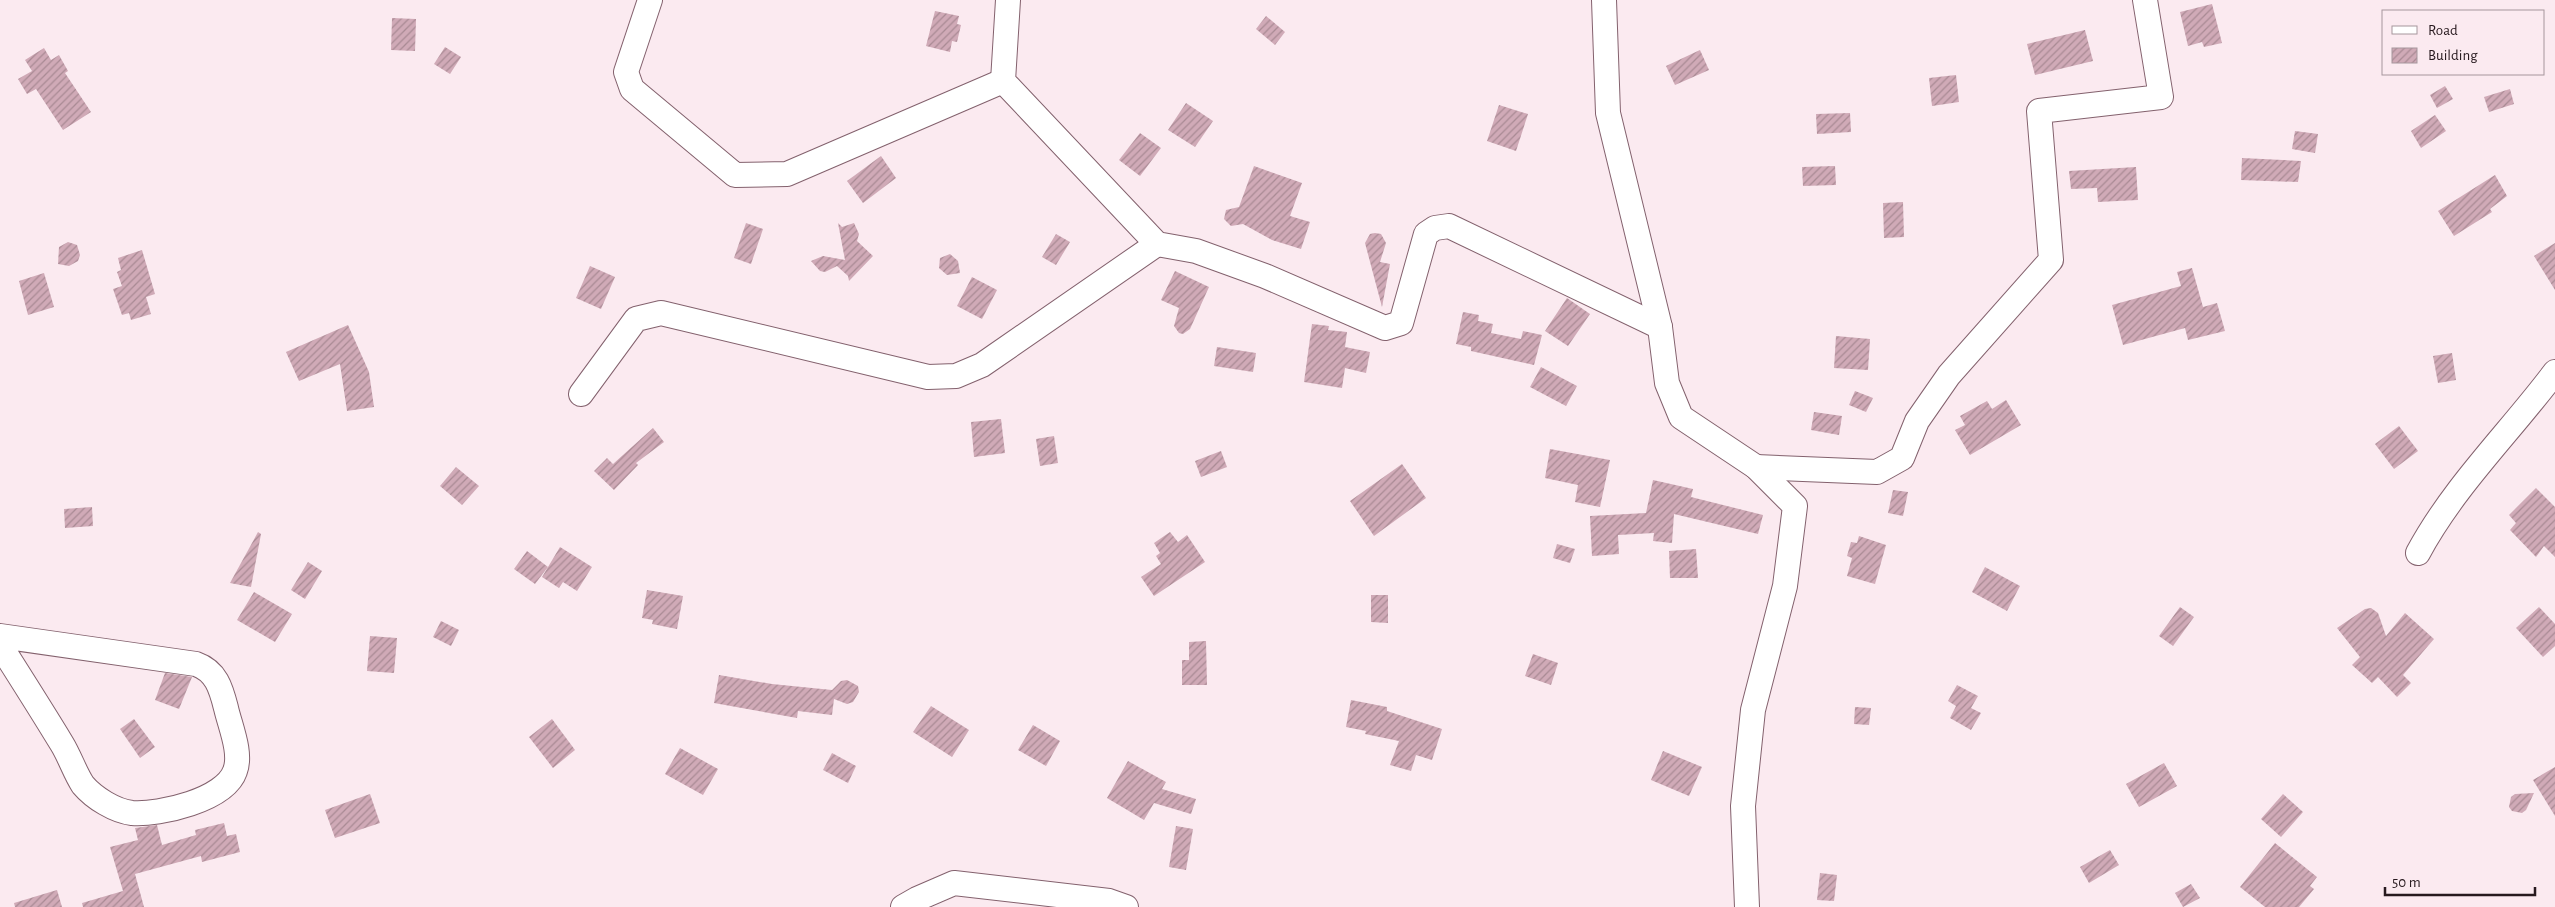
<svg xmlns="http://www.w3.org/2000/svg" width="2555" height="907" font-family="'Alegreya Sans',sans-serif">
  <style>
    .building { fill: url(#building-hatch) }
    .lines { fill: none; stroke-linecap: round; stroke-linejoin: round }
    .street-casing { stroke: #83616d; stroke-width: 26 }
    .street { stroke: #fff; stroke-width: 24 }
  </style>
  <defs>
    <pattern id="building-hatch" width="6" height="6" patternUnits="userSpaceOnUse" patternTransform="scale(1.25)"><rect width="6" height="6" fill="#d0aab7"/><path d="M-1 1l2-2M0 6l6-6M5 7l2-2" fill="none" stroke="#a98a94"/></pattern>
  </defs>
  <rect width="100%" height="100%" fill="#fbeaf0"/>
  <g class="building">
    <polygon points="2212,4 2222,43 2204,47 2202,42 2188,46 2180,12"/>
    <polygon points="935,11 959,16 957,24 961,25 957,42 952,41 950,52 926,46"/>
    <polygon points="1266,16 1285,32 1275,45 1256,29"/>
    <polygon points="392,18 416,19 415,51 391,50"/>
    <polygon points="2085,30 2093,61 2035,75 2027,44"/>
    <polygon points="445,47 461,57 450,74 434,64"/>
    <polygon points="44,48 51,60 59,55 68,71 65,73 91,112 63,130 36,89 27,94 18,79 32,71 25,60"/>
    <polygon points="1700,50 1709,70 1675,85 1666,66"/>
    <polygon points="1956,75 1959,102 1932,106 1929,78"/>
    <polygon points="2445,86 2453,99 2437,108 2430,95"/>
    <polygon points="2510,89 2514,104 2489,112 2484,97"/>
    <polygon points="1186,103 1213,121 1195,147 1168,130"/>
    <polygon points="1499,105 1528,114 1516,151 1487,141"/>
    <polygon points="1850,113 1851,132 1817,134 1816,114"/>
    <polygon points="2435,115 2446,131 2421,148 2411,131"/>
    <polygon points="2295,131 2318,134 2315,153 2292,149"/>
    <polygon points="1140,133 1161,148 1140,176 1119,160"/>
    <polygon points="881,156 896,178 863,203 847,181"/>
    <polygon points="2242,158 2301,161 2298,182 2241,180"/>
    <polygon points="1254,166 1302,183 1290,216 1310,222 1301,249 1272,240 1243,224 1231,226 1224,219 1226,210 1239,207"/>
    <polygon points="1835,166 1836,185 1803,186 1802,167"/>
    <polygon points="2136,167 2138,200 2098,202 2097,188 2071,189 2069,171"/>
    <polygon points="2495,175 2507,196 2490,209 2492,212 2454,236 2438,211"/>
    <polygon points="1903,202 1904,237 1884,238 1883,203"/>
    <polygon points="746,223 763,229 751,264 734,258"/>
    <polygon points="838,223 842,227 854,223 859,234 857,241 873,256 849,281 848,276 837,266 825,272 820,271 811,261 823,256 845,260"/>
    <polygon points="1375,233 1381,234 1386,243 1380,262 1390,264 1382,307 1365,243 1370,234"/>
    <polygon points="1056,234 1070,242 1056,265 1042,257"/>
    <polygon points="68,242 77,245 80,255 78,261 69,266 58,264 59,247"/>
    <polygon points="2555,243 2555,290 2534,256"/>
    <polygon points="142,250 155,294 146,297 151,314 131,320 129,313 122,315 113,289 122,286 117,272 121,270 118,258"/>
    <polygon points="950,254 958,261 960,273 947,275 939,268 940,258"/>
    <polygon points="590,266 615,277 601,309 576,298"/>
    <polygon points="2192,268 2203,307 2217,303 2225,331 2188,340 2185,328 2123,345 2112,305 2181,286 2177,272"/>
    <polygon points="1175,271 1209,287 1190,329 1183,334 1179,333 1174,326 1179,308 1161,300"/>
    <polygon points="44,273 54,307 28,315 19,281"/>
    <polygon points="972,277 997,290 982,319 957,306"/>
    <polygon points="1567,298 1590,314 1568,346 1545,331"/>
    <polygon points="1463,312 1479,315 1478,321 1493,324 1491,333 1521,339 1523,331 1542,335 1534,365 1471,351 1471,347 1456,344"/>
    <polygon points="1312,324 1329,326 1328,330 1347,332 1345,347 1370,352 1366,373 1345,368 1342,388 1304,382"/>
    <polygon points="348,325 369,372 374,407 347,411 340,364 299,381 286,352"/>
    <polygon points="1836,336 1870,339 1868,370 1834,368"/>
    <polygon points="1217,347 1256,353 1253,372 1214,366"/>
    <polygon points="2452,353 2456,380 2438,383 2433,356"/>
    <polygon points="1541,367 1577,386 1566,406 1530,387"/>
    <polygon points="1855,391 1873,398 1866,412 1849,405"/>
    <polygon points="2006,400 2021,425 1970,455 1955,430 1965,425 1960,416 1987,401 1992,409"/>
    <polygon points="1814,412 1842,416 1839,435 1811,430"/>
    <polygon points="1001,419 1005,453 974,457 971,422"/>
    <polygon points="2399,426 2418,451 2394,469 2375,444"/>
    <polygon points="653,428 664,442 636,463 638,465 614,490 594,471 607,458 613,464"/>
    <polygon points="1054,436 1058,463 1040,466 1036,439"/>
    <polygon points="1550,449 1610,460 1600,507 1575,502 1578,485 1545,478"/>
    <polygon points="1221,451 1227,467 1201,477 1195,461"/>
    <polygon points="1402,464 1426,498 1374,536 1350,501"/>
    <polygon points="456,467 479,486 462,505 440,486"/>
    <polygon points="1653,480 1693,489 1691,497 1763,515 1758,534 1674,514 1672,543 1653,541 1654,533 1618,535 1619,554 1592,556 1590,516 1646,513"/>
    <polygon points="2536,488 2555,507 2555,557 2544,546 2536,557 2510,530 2516,523 2509,515"/>
    <polygon points="1893,490 1908,492 1903,516 1888,513"/>
    <polygon points="92,507 93,526 65,528 64,509"/>
    <polygon points="258,532 261,534 251,587 230,583"/>
    <polygon points="1170,532 1178,542 1187,535 1205,562 1154,596 1141,577 1161,564 1156,556 1160,553 1154,543"/>
    <polygon points="1859,536 1886,545 1875,584 1847,576 1852,558 1847,556 1851,542 1857,543"/>
    <polygon points="1557,544 1575,549 1570,563 1553,558"/>
    <polygon points="560,547 592,567 577,591 563,582 559,588 542,577"/>
    <polygon points="1696,549 1698,578 1670,578 1669,551"/>
    <polygon points="527,551 548,567 535,584 514,569"/>
    <polygon points="308,562 322,571 305,599 291,590"/>
    <polygon points="1985,567 2020,586 2007,611 1972,592"/>
    <polygon points="647,590 683,596 677,629 652,624 653,620 642,618"/>
    <polygon points="254,592 292,614 275,642 237,620"/>
    <polygon points="1371,595 1388,595 1388,623 1371,622"/>
    <polygon points="2180,607 2194,617 2173,646 2159,636"/>
    <polygon points="2539,607 2555,624 2555,646 2543,657 2516,628"/>
    <polygon points="2371,608 2378,613 2386,636 2405,613 2434,639 2403,675 2411,683 2397,697 2378,677 2372,683 2352,665 2360,657 2337,628 2365,609"/>
    <polygon points="441,621 459,630 451,646 433,637"/>
    <polygon points="370,636 397,638 394,673 367,671"/>
    <polygon points="1206,641 1207,685 1182,685 1182,660 1189,660 1189,642"/>
    <polygon points="1533,654 1558,663 1551,685 1525,676"/>
    <polygon points="165,673 192,677 179,709 155,700"/>
    <polygon points="719,675 772,684 832,690 841,681 847,680 858,686 859,692 853,702 847,704 834,699 832,715 798,711 797,718 714,703"/>
    <polygon points="1957,685 1978,696 1971,708 1981,713 1971,730 1950,718 1956,706 1948,701"/>
    <polygon points="1351,700 1387,707 1387,711 1442,729 1432,760 1416,755 1411,771 1390,765 1399,741 1365,734 1366,731 1346,727"/>
    <polygon points="931,706 969,730 952,757 913,732"/>
    <polygon points="1855,707 1871,708 1869,725 1854,724"/>
    <polygon points="134,719 155,747 140,758 120,729"/>
    <polygon points="552,719 575,750 553,768 529,737"/>
    <polygon points="1033,725 1060,741 1046,766 1018,750"/>
    <polygon points="680,748 718,769 703,795 665,774"/>
    <polygon points="1663,751 1702,767 1689,796 1651,780"/>
    <polygon points="832,753 856,766 848,783 823,770"/>
    <polygon points="1128,761 1166,782 1162,789 1196,799 1191,814 1154,803 1144,820 1107,798"/>
    <polygon points="2164,763 2177,786 2139,807 2126,784"/>
    <polygon points="2555,767 2555,816 2533,780"/>
    <polygon points="2534,793 2526,810 2522,813 2512,811 2509,807 2511,797 2515,794"/>
    <polygon points="370,794 380,823 335,838 325,810"/>
    <polygon points="2283,794 2303,812 2281,837 2261,819"/>
    <polygon points="224,823 227,836 236,834 240,852 202,862 201,856 135,874 144,907 83,907 82,903 123,891 110,847 138,840 135,828 157,825 162,845 196,835 195,830"/>
    <polygon points="1176,826 1193,829 1186,870 1169,867"/>
    <polygon points="2275,843 2317,877 2310,886 2314,889 2299,907 2265,907 2240,887"/>
    <polygon points="2110,850 2119,865 2089,883 2080,867"/>
    <polygon points="1820,873 1837,875 1834,901 1817,900"/>
    <polygon points="2191,884 2200,898 2183,907 2175,893"/>
    <polygon points="57,890 62,907 15,907 14,903"/>
  </g>
  <g class="lines">
    <defs>
      <g id="street">
        <polyline points="650,0 626,72 632,89 735,175 787,174 1003,81"/>
        <polyline points="1008,0 1003,81 1157,244 1196,251 1265,276 1385,328 1401,323 1426,234 1435,228 1449,226 1660,327"/>
        <polyline points="1604,0 1608,113 1660,327 1667,383 1681,417 1756,467 1795,506 1785,586 1753,710 1743,806 1747,907"/>
        <polyline points="581,394 636,319 661,313 928,377 956,376 982,365 1157,244"/>
        <polyline points="1756,467 1877,472 1902,458 1917,421 1949,375 2051,260 2039,111 2161,97 2145,0"/>
        <path d="M2418 553C2454 486 2510 432 2555 372"/>
        <path d="M0 636 196 664C216 671 221 688 226 708 230 726 242 753 235 771 225 800 160 815 132 813 115 811 94 798 83 785 75 773 70 757 62 744 42 711 21 678 0 645"/>
        <polyline points="903,907 917,899 954,883 1109,901 1126,907"/>
      </g>
    </defs>
    <use href="#street" class="street-casing"/>
    <use href="#street" class="street"/>
  </g>
  <rect x="2382" y="10" width="162" height="65" fill="#fbeaf0" stroke="#a6969c"/>
  <rect x="2392" y="26" width="25" height="8" fill="#ffffff" stroke="#a6969c"/>
  <text x="2428" y="35" font-size="15" fill="#27191e">Road</text>
  <rect x="2392" y="48" width="25" height="15" fill="url(#building-hatch)" stroke="#a6969c"/>
  <text x="2428" y="60" font-size="15" fill="#27191e">Building</text>
  <path d="M2385 887v8h150v-8" fill="none" stroke="#27191e" stroke-width="2.5"/>
  <text x="2392" y="887" font-size="15" fill="#27191e" stroke="#fbeaf0" stroke-width="4" paint-order="stroke">50 m</text>
</svg>
